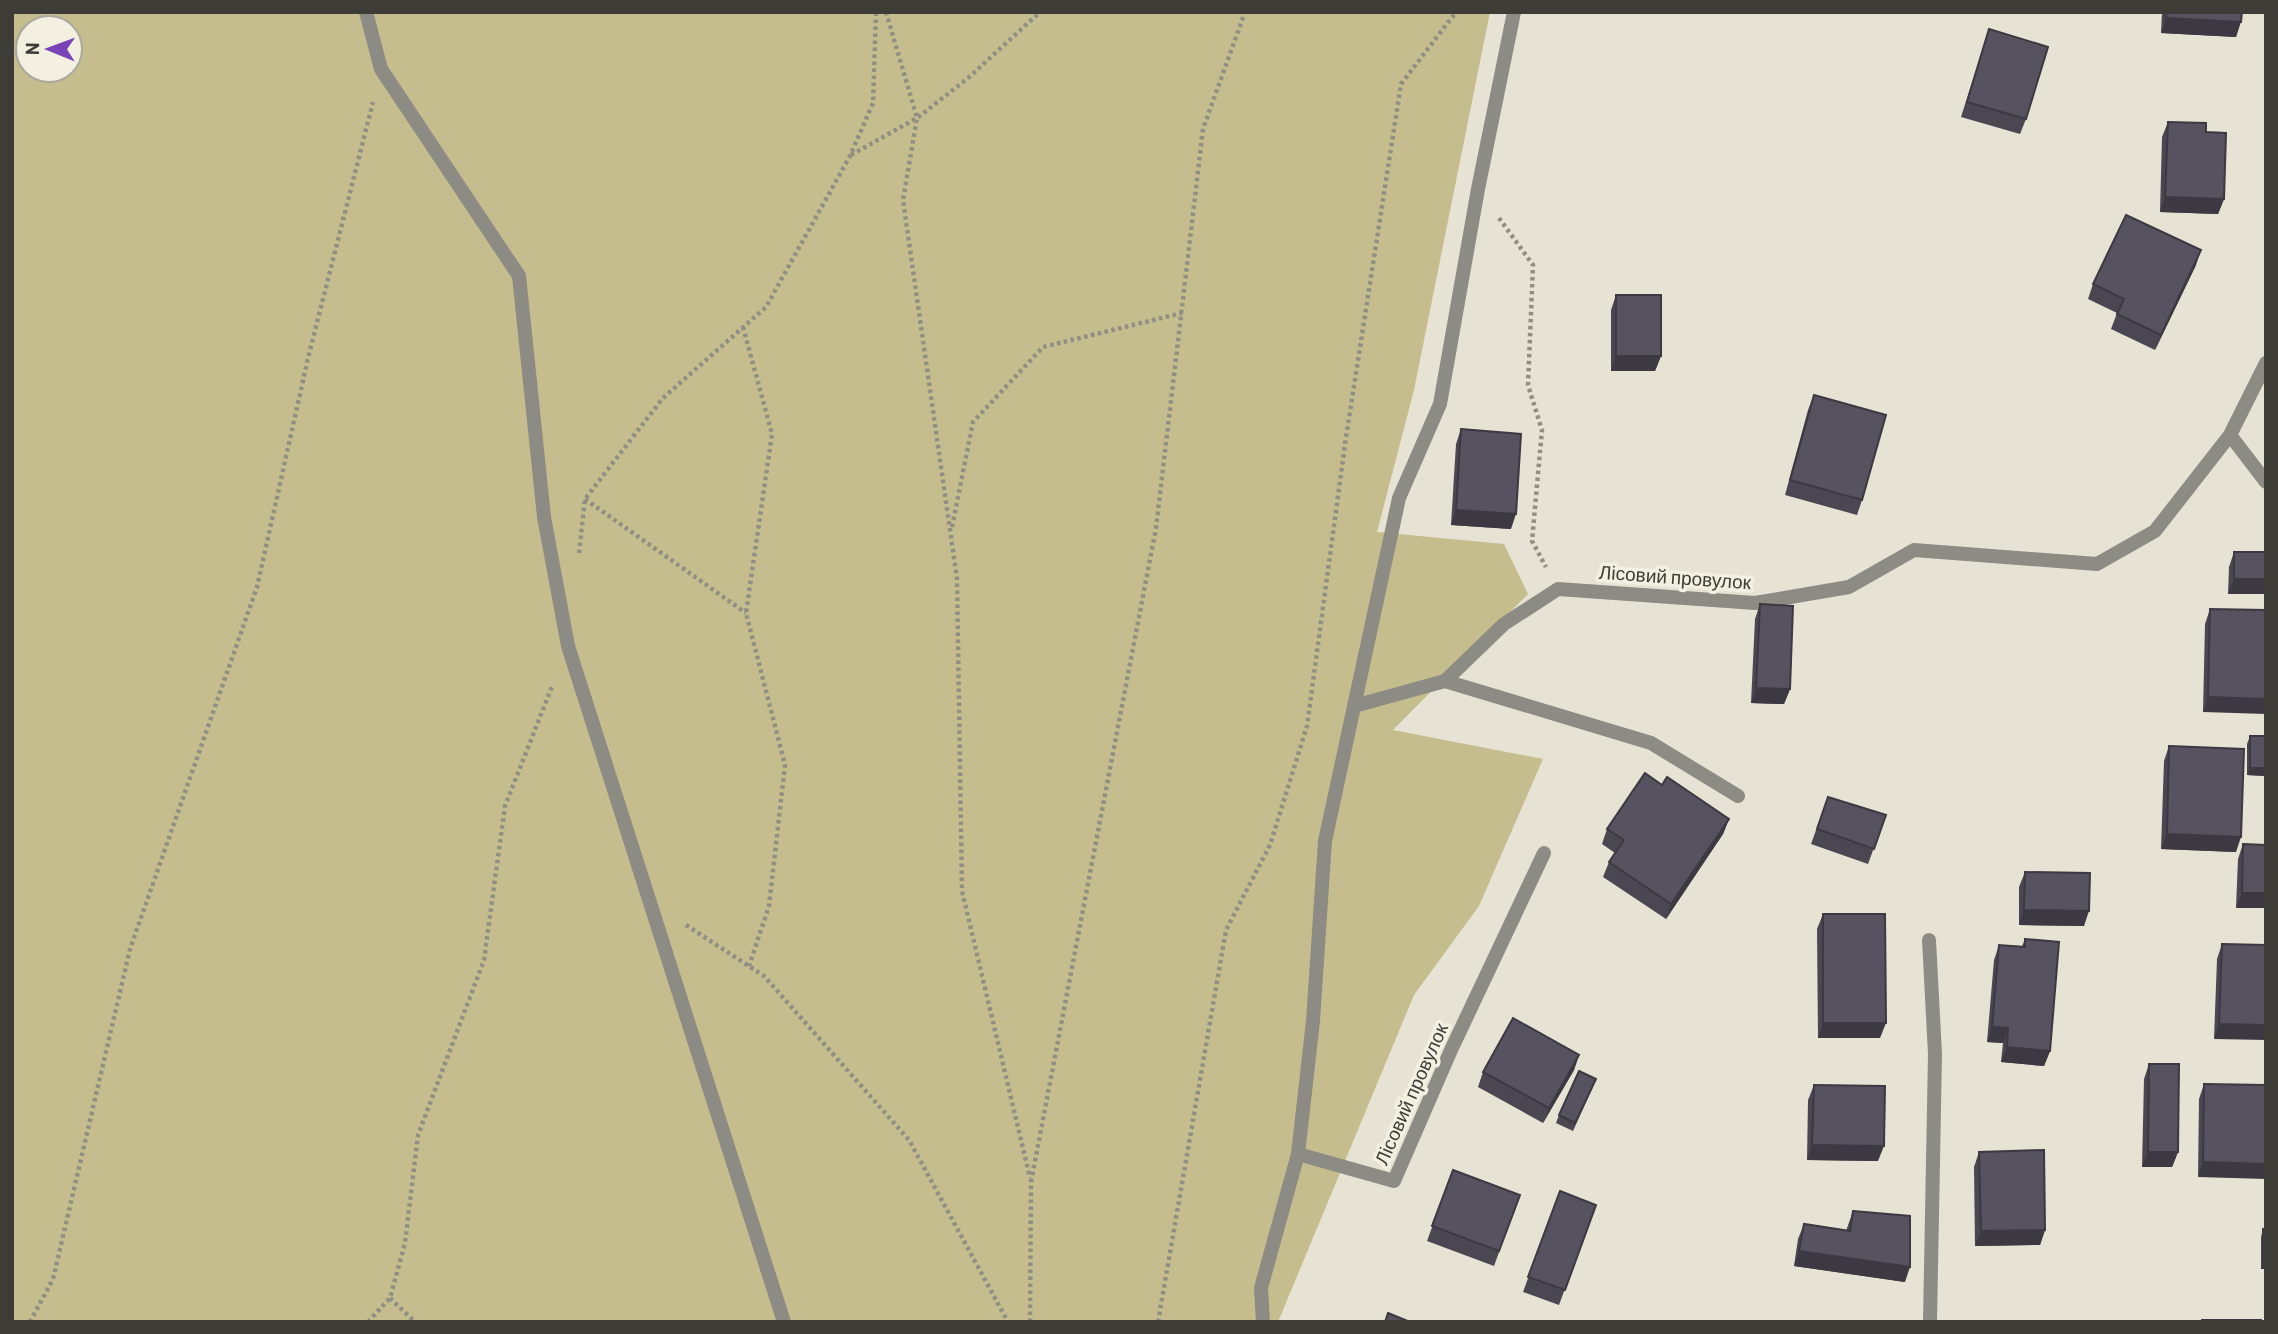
<svg xmlns="http://www.w3.org/2000/svg" width="2278" height="1334" font-family="Barlow,sans-serif">
  <style>
    .green { fill: #c6bd8f; fill-rule: evenodd }
    .lines { fill: none; stroke-linecap: round; stroke-linejoin: round }
    .path { stroke: #918f84; stroke-width: 4.5; stroke-dasharray: 3.5 3.5; stroke-linecap: butt }
    .minor { stroke: #8c8b84; stroke-width: 14 }
    .wall { fill: #4a4752 }
    .shaded-wall { fill: #3c3942 }
    .building { fill: #56525f; stroke: #3c3942; stroke-width: 2 }
    .labels { text-anchor: middle; stroke-width: 7; stroke-linejoin: round; paint-order: stroke }
    .street-label { font-size: 19px; fill: #3d3c36; stroke: #f3f0e1 }
  </style>
  <rect width="100%" height="100%" fill="#e6e3d4"/>
  <path class="green" d="M12 12H1490L1414 390 1377 532 1504 544 1528 594 1393 730 1543 759 1479 906 1414 995 1278 1322H12ZM28 28H70V70H28Z"/>
  <g class="lines">
    <g class="path">
      <polyline points="886,12 917,118 903,200 957,579 962,891 1030,1178"/>
      <polyline points="851,155 917,118 967,79 1040,12"/>
      <polyline points="1499,218 1533,265 1528,385 1542,430 1532,541 1546,567"/>
      <polyline points="743,327 772,434 746,613 785,765 769,906 749,966"/>
      <polyline points="585,499 746,613"/>
      <polyline points="952,527 973,422 1043,347 1182,313"/>
      <polyline points="579,553 585,499 663,398 766,307 850,156 873,103 876,12"/>
      <polyline points="686,925 764,976 909,1140 1008,1322"/>
      <polyline points="390,1298 415,1322"/>
      <polyline points="30,1322 53,1279 130,949 257,587 308,358 373,102"/>
      <polyline points="368,1322 390,1298 405,1243 418,1135 484,960 505,806 553,684"/>
      <polyline points="1030,1322 1031,1182 1156,528 1203,129 1245,12"/>
      <polyline points="1158,1322 1226,930 1270,845 1307,726 1345,444 1401,84 1456,12"/>
    </g>
    <g class="minor">
      <polyline points="366,12 381,69 519,276 544,517 568,646 784,1322"/>
      <polyline points="2230,435 2266,482"/>
      <polyline points="1445,681 1651,743 1738,796"/>
      <polyline points="1354,706 1445,681 1504,624 1558,589 1755,603 1849,587 1914,550 2097,564 2155,531 2230,435 2266,363"/>
      <polyline points="1929,940 1935,1054 1930,1322"/>
      <polyline points="1298,1154 1313,1021 1325,841 1399,498 1440,404 1478,189 1514,12"/>
      <polyline points="1263,1322 1261,1288 1298,1154 1394,1181 1451,1050 1544,853"/>
    </g>
  </g>
  <g class="wall">
    <polygon points="2162,12 2242,12 2236,37 2161,33"/>
    <polygon points="1989,29 2026,119 2020,134 1961,117"/>
    <polygon points="2168,122 2206,132 2224,199 2218,214 2160,212 2162,137"/>
    <polygon points="2196,265 2155,350 2111,329 2117,313 2088,299 2093,284"/>
    <polygon points="1616,295 1661,356 1655,371 1611,371 1611,310"/>
    <polygon points="1814,395 1862,500 1857,515 1785,495 1808,410"/>
    <polygon points="1461,429 1511,529 1451,525 1456,444"/>
    <polygon points="2234,552 2266,552 2228,594 2229,567"/>
    <polygon points="1760,604 1790,689 1784,704 1751,703 1755,619"/>
    <polygon points="2210,609 2266,610 2203,712 2205,624"/>
    <polygon points="2250,736 2266,736 2266,776 2247,775 2247,744"/>
    <polygon points="2169,746 2236,852 2161,849 2164,761"/>
    <polygon points="1662,785 1729,819 1723,834 1666,919 1603,877 1609,862 1615,853 1602,844 1607,829"/>
    <polygon points="1828,797 1886,815 1868,864 1811,844"/>
    <polygon points="2243,844 2266,845 2266,908 2236,908 2238,859"/>
    <polygon points="2025,872 2084,926 2019,925 2019,887"/>
    <polygon points="1823,914 1880,1038 1818,1038 1817,929"/>
    <polygon points="2025,939 2050,1051 2044,1066 2001,1062 2003,1043 1987,1042 1994,960 1999,945 2022,946"/>
    <polygon points="2222,944 2266,945 2214,1039 2217,959"/>
    <polygon points="1579,1055 1574,1070 1543,1123 1478,1087 1483,1072"/>
    <polygon points="2149,1064 2178,1152 2172,1167 2142,1167 2144,1079"/>
    <polygon points="2204,1084 2266,1085 2198,1177 2199,1099"/>
    <polygon points="1814,1085 1878,1161 1807,1160 1808,1100"/>
    <polygon points="1593,1087 1573,1131 1556,1123 1559,1115"/>
    <polygon points="1979,1152 2045,1230 2040,1245 1975,1246 1974,1167"/>
    <polygon points="1453,1170 1520,1195 1494,1266 1427,1241"/>
    <polygon points="1560,1191 1596,1205 1559,1305 1523,1292"/>
    <polygon points="1853,1211 1905,1282 1794,1266 1798,1239 1804,1224 1846,1231"/>
    <polygon points="2263,1229 2266,1269 2261,1269 2261,1237"/>
  </g>
  <g class="shaded-wall">
    <polygon points="2166,18 2241,22 2236,37 2161,33"/>
    <polygon points="2165,197 2224,199 2218,214 2160,212"/>
    <polygon points="2201,250 2196,265 2155,350 2161,335"/>
    <polygon points="1616,356 1661,356 1655,371 1611,371"/>
    <polygon points="1456,510 1516,514 1511,529 1451,525"/>
    <polygon points="2234,579 2266,579 2266,594 2228,594"/>
    <polygon points="1756,688 1790,689 1784,704 1751,703"/>
    <polygon points="2208,697 2266,699 2266,714 2203,712"/>
    <polygon points="2250,768 2266,768 2266,776 2247,775"/>
    <polygon points="1729,819 1723,834 1666,919 1671,904"/>
    <polygon points="2167,834 2241,837 2236,852 2161,849"/>
    <polygon points="2242,893 2266,893 2266,908 2236,908"/>
    <polygon points="2024,910 2089,911 2084,926 2019,925"/>
    <polygon points="1823,1023 1886,1023 1880,1038 1818,1038"/>
    <polygon points="2219,1024 2266,1025 2266,1040 2214,1039"/>
    <polygon points="1992,1027 2008,1028 2003,1043 1987,1042"/>
    <polygon points="2007,1047 2050,1051 2044,1066 2001,1062"/>
    <polygon points="1579,1055 1574,1070 1543,1123 1549,1108"/>
    <polygon points="1812,1145 1884,1146 1878,1161 1807,1160"/>
    <polygon points="2148,1152 2178,1152 2172,1167 2142,1167"/>
    <polygon points="2203,1162 2266,1164 2266,1179 2198,1177"/>
    <polygon points="2045,1230 2040,1245 1975,1246 1981,1231"/>
    <polygon points="1799,1251 1910,1267 1905,1282 1794,1266"/>
    <polygon points="2263,1262 2266,1262 2266,1269 2261,1269"/>
  </g>
  <g class="building">
    <polygon points="2167,12 2242,12 2241,22 2166,18"/>
    <polygon points="1989,29 2048,47 2026,119 1967,102"/>
    <polygon points="2168,122 2206,123 2206,132 2226,133 2224,199 2165,197"/>
    <polygon points="2126,215 2201,250 2161,335 2117,314 2124,299 2093,284"/>
    <rect x="1616" y="295" width="45" height="61"/>
    <polygon points="1814,395 1886,415 1862,500 1790,480"/>
    <polygon points="1461,429 1521,434 1516,514 1456,510"/>
    <rect x="2234" y="552" width="32" height="27"/>
    <polygon points="1760,604 1793,606 1790,689 1756,688"/>
    <polygon points="2210,609 2266,610 2266,699 2208,697"/>
    <rect x="2250" y="736" width="16" height="32"/>
    <polygon points="2169,746 2244,749 2241,837 2167,834"/>
    <polygon points="1645,773 1662,785 1667,777 1729,819 1671,904 1609,862 1624,840 1607,829"/>
    <polygon points="1828,797 1886,815 1874,849 1817,829"/>
    <polygon points="2243,844 2266,845 2266,893 2242,893"/>
    <polygon points="2025,872 2090,873 2089,911 2024,910"/>
    <polygon points="1823,914 1885,914 1886,1023 1823,1023"/>
    <polygon points="2025,939 2059,942 2050,1051 2007,1047 2008,1028 1992,1027 1999,945 2025,947"/>
    <polygon points="2222,944 2266,945 2266,1025 2219,1024"/>
    <polygon points="1513,1018 1579,1055 1549,1108 1483,1072"/>
    <polygon points="2149,1064 2179,1064 2178,1152 2148,1152"/>
    <polygon points="1579,1071 1596,1079 1575,1123 1559,1115"/>
    <polygon points="2204,1084 2266,1085 2266,1164 2203,1162"/>
    <polygon points="1814,1085 1885,1086 1884,1146 1812,1145"/>
    <polygon points="2044,1150 2045,1230 1981,1231 1979,1152"/>
    <polygon points="1453,1170 1520,1195 1499,1251 1432,1226"/>
    <polygon points="1560,1191 1596,1205 1565,1290 1528,1277"/>
    <polygon points="1853,1211 1910,1216 1910,1267 1799,1251 1804,1224 1850,1231"/>
    <polygon points="2263,1229 2266,1230 2266,1262 2263,1262"/>
    <polygon points="1388,1313 1410,1322 1385,1322"/>
    <rect x="2202" y="1320" width="59" height="2"/>
  </g>
  <g class="labels">
    <g class="street-label">
      <text transform="translate(1675 577) rotate(4)" y="7">Лісовий провулок</text>
      <text transform="translate(1411 1094) rotate(-66)" y="7">Лісовий провулок</text>
    </g>
  </g>
  <rect width="2278" height="1334" fill="none" stroke="#3d3c36" stroke-width="28"/>
  <g transform="translate(49 49) rotate(271)"><circle r="33" fill="#f3f0e1" stroke="#aaa89d" stroke-width="2"/>
  <path d="M0-5L12 26L0 18L-12 26Z" fill="#7942b9"/>
  <text y="-10" font-size="19" font-weight="bold" text-anchor="middle" fill="#3d3c36">N</text>
  </g>
</svg>
